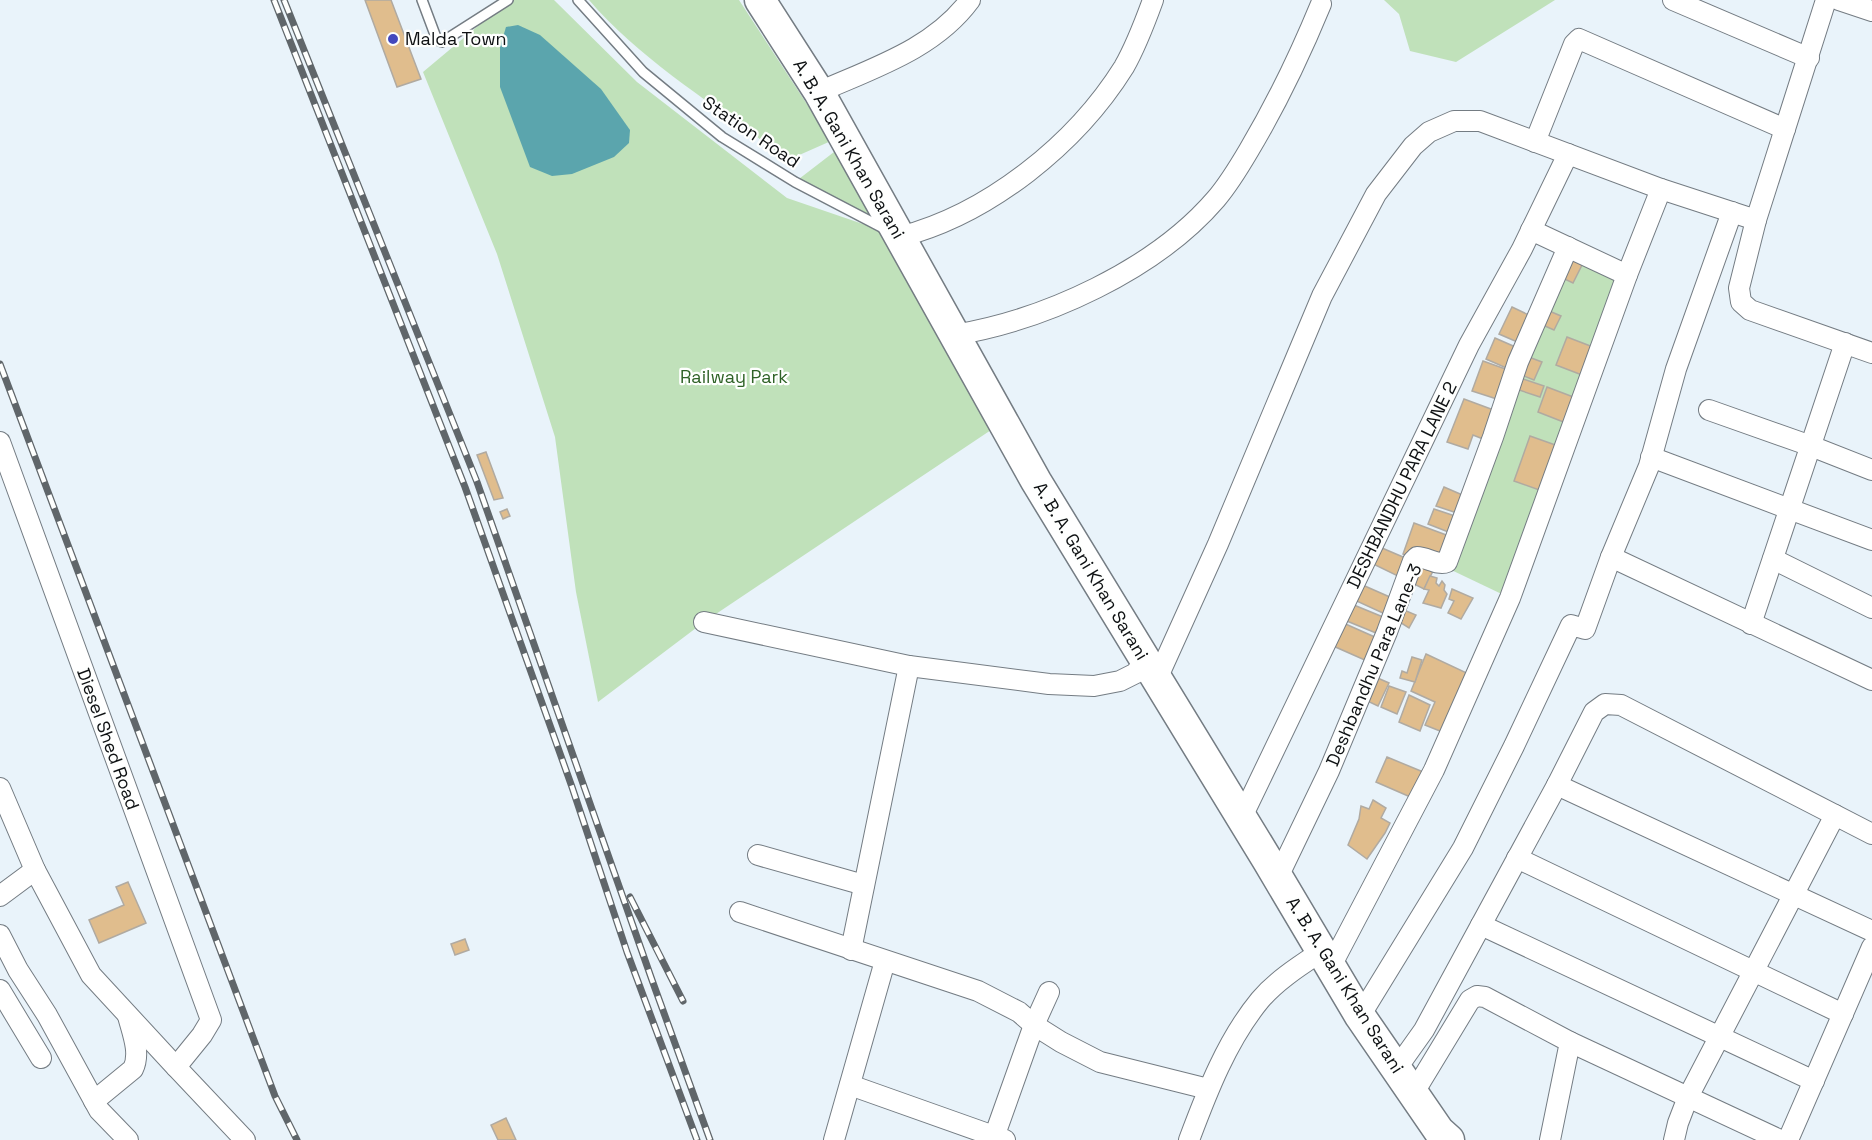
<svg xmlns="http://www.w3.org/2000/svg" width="1872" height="1140" font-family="'Space Grotesk',sans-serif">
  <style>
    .green { fill: #c0e1ba }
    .water { fill: #5ba5ad }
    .building { fill: #e0bd8d; stroke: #b0aaa1; stroke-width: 1.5 }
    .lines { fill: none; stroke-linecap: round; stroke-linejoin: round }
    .lane-casing { stroke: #747c83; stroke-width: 12 }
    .street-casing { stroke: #747c83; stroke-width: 22 }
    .primary-casing { stroke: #747c83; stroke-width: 33 }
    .lane { stroke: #fff; stroke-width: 9 }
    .street { stroke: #fff; stroke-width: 20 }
    .primary { stroke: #fff; stroke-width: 30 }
    .rail-casing { stroke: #60666a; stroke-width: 7 }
    .rail { stroke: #fefffe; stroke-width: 4.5; stroke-dasharray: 14; stroke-linecap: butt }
    .poi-dot { fill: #4348bd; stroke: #fefffe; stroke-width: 2 }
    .labels { text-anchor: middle; stroke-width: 4.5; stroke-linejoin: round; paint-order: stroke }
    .poi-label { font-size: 18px; fill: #0e1113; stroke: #fefffe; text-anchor: start }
    .street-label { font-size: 18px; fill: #0e1113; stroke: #fefffe }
    .park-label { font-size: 18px; fill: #2f6227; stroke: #fefffe }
  </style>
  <rect width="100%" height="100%" fill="#e9f3fa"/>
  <g class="green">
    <polygon points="509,0 554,0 637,82 787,198 895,235 795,182 847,142 1003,422 704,622 598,702 576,592 555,437 497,254 423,72"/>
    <path d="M589 0H739L831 141 788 160C722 109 644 64 589 0Z"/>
    <polygon points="1384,0 1555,0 1456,62 1410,51 1399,14"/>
    <polygon points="1568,248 1626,275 1510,598 1445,567"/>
  </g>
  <polygon class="water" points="518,25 540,35 601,89 630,130 629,143 614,157 572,174 552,176 530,167 500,87 500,47 506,27"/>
  <g class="building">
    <polygon points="365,0 391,0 421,79 397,87"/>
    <polygon points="1568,250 1585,259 1573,283 1556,275"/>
    <polygon points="1512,307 1535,318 1522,344 1499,334"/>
    <polygon points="1542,308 1561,316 1554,330 1536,322"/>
    <polygon points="1567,337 1593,347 1582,375 1556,365"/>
    <polygon points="1495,338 1520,349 1511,370 1486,359"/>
    <polygon points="1526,356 1542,362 1534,380 1519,374"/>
    <polygon points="1483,361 1511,371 1500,400 1472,391"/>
    <polygon points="1517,377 1544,386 1540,397 1513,388"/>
    <polygon points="1547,387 1576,398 1566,423 1538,412"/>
    <polygon points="1464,399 1499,412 1488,441 1473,435 1468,449 1447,442"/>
    <polygon points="1530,436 1561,447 1545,492 1514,481"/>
    <polygon points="486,452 503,498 494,500 477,455"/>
    <polygon points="1444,487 1467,497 1460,514 1436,506"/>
    <polygon points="507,509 510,516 503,519 500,512"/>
    <polygon points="1434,509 1458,517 1451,533 1428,524"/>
    <polygon points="1414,523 1449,536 1440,560 1413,548 1410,557 1403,554"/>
    <polygon points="1375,545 1410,560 1404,579 1367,561"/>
    <polygon points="1416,562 1433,571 1424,589 1408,581"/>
    <polygon points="1430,576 1437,578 1436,583 1439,586 1442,581 1445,585 1444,590 1447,594 1441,608 1423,603 1429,590 1424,589"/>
    <polygon points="1358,583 1392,598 1385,614 1350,598"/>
    <polygon points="1452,589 1473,598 1461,619 1448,613 1454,601 1449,599"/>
    <polygon points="1349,603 1383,617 1376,633 1342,619"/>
    <polygon points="1404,610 1416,615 1409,628 1398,621"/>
    <polygon points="1341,622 1377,638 1367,661 1331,645"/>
    <polygon points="1426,654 1471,675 1445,733 1425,725 1435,702 1411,691"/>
    <polygon points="1412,657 1422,660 1415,682 1400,678 1402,671 1407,673"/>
    <polygon points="1373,676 1389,683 1378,706 1363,699"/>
    <polygon points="1389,686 1406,692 1397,714 1381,707"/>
    <polygon points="1409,695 1430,705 1420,731 1399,722"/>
    <polygon points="1387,757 1428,774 1415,799 1376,782"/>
    <polygon points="1373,800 1386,808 1381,818 1390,823 1385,833 1367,859 1348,845 1359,819 1361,806 1369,809"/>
    <polygon points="128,882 146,923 99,943 89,920 124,905 116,887"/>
    <polygon points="465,939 469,950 455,955 451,944"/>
    <polygon points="506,1118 516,1140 498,1140 491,1125"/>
  </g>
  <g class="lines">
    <defs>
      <g id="lane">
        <polyline points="422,0 437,40 442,42 508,0"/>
        <polyline points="578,0 643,72 722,137 795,182 885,229"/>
      </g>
      <g id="street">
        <polyline points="1673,0 1809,58"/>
        <polyline points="1839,0 1872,11"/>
        <path d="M819 92C873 68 934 49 970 0"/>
        <polyline points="1535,142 1574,44 1579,39 1785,129"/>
        <polyline points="1756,220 1739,288 1741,302 1750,310 1872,353"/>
        <polyline points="1531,230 1627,275"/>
        <path d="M900 237C989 214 1076 144 1124 67 1136 46 1145 22 1153 0"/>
        <path d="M954 335C1045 320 1155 270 1216 199 1228 185 1239 167 1249 150 1277 103 1300 55 1321 4"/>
        <polyline points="1709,410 1811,446 1872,470"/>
        <polyline points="0,442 211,1020 202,1035 176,1067 245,1140"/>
        <polyline points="1651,457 1872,540"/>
        <polyline points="1611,557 1872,680"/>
        <polyline points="1773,559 1872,608"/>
        <polyline points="704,622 909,666 1049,684 1094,686 1120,681 1136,673 1145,659"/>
        <polyline points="1751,624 1845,343"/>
        <polyline points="1157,679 1218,544 1322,296 1376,194 1413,146 1429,132 1454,121 1480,121 1661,189"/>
        <polyline points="1557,785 1872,931"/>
        <polyline points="0,788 35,870 91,975 176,1067"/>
        <polyline points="1242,817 1469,345 1522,249 1568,154"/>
        <polyline points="758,855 864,885"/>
        <polyline points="1517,858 1843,1014"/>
        <path d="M1278 877 1329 771 1387 632 1413 561 1417 557C1427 557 1438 566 1447 562L1493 437 1518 362 1568 247"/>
        <polyline points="0,896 35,870"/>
        <polyline points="740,912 978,991 1019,1012 1034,1025 1061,1042 1100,1062 1208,1089"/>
        <polyline points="1481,925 1814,1081"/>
        <polyline points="0,935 18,970 47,1015 99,1110 128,1140"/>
        <polyline points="851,950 909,666"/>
        <polyline points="1331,966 1434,770 1510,598 1627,275 1661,189 1756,220 1826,0"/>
        <polyline points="0,990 41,1058"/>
        <polyline points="1360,1016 1463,848 1514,746 1571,625 1585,629 1611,557 1649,466 1676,369 1732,212"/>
        <polyline points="1570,1042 1780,1140"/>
        <polyline points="1397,1068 1424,1030 1557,785 1594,712 1605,704 1621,705 1872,834"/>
        <polyline points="850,1085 1005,1140"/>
        <polyline points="1413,1094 1470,1000 1477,996 1485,997 1570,1042 1550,1140"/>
        <path d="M94 1101 133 1069C141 1053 132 1032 128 1016"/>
        <polyline points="834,1140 885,961"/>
        <polyline points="993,1140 1034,1025 1049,992"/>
        <path d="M1189 1140C1207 1092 1227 1040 1260 1000 1277 980 1301 965 1322 951"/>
        <polyline points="1674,1140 1678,1123 1688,1097 1835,815"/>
        <polyline points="1788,1140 1872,947"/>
      </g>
      <polyline id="primary" points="760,0 819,92 1036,481 1268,861 1360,1016 1439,1131 1449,1140"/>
    </defs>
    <use href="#lane" class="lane-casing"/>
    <use href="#street" class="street-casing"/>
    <use href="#primary" class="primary-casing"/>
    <use href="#lane" class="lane"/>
    <use href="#street" class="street"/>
    <use href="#primary" class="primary"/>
    <defs>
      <g id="rail">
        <polyline points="274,0 465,487 572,787 627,952 697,1140"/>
        <polyline points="284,0 477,482 652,980 710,1140"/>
        <polyline points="0,364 275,1096 297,1140"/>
        <polyline points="630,897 683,1001"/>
      </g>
    </defs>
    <use href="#rail" class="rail-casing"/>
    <use href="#rail" class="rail"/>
  </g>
  <circle class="poi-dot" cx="393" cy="39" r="6"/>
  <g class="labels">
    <g class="poi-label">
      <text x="405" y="45">Malda Town</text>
    </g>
    <g class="street-label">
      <text transform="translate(751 132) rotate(34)" y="6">Station Road</text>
      <text transform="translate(849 149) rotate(60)" y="6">A. B. A. Gani Khan Sarani</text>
      <text transform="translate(1402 485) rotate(-64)" y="6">DESHBANDHU PARA LANE 2</text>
      <text transform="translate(1091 571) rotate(59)" y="6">A. B. A. Gani Khan Sarani</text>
      <text transform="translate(1374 665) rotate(-67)" y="6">Deshbandhu Para Lane-3</text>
      <text transform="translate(108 739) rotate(70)" y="6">Diesel Shed Road</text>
      <text transform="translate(1345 985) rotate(58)" y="6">A. B. A. Gani Khan Sarani</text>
    </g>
    <g class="park-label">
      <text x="734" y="383">Railway Park</text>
    </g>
  </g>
</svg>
